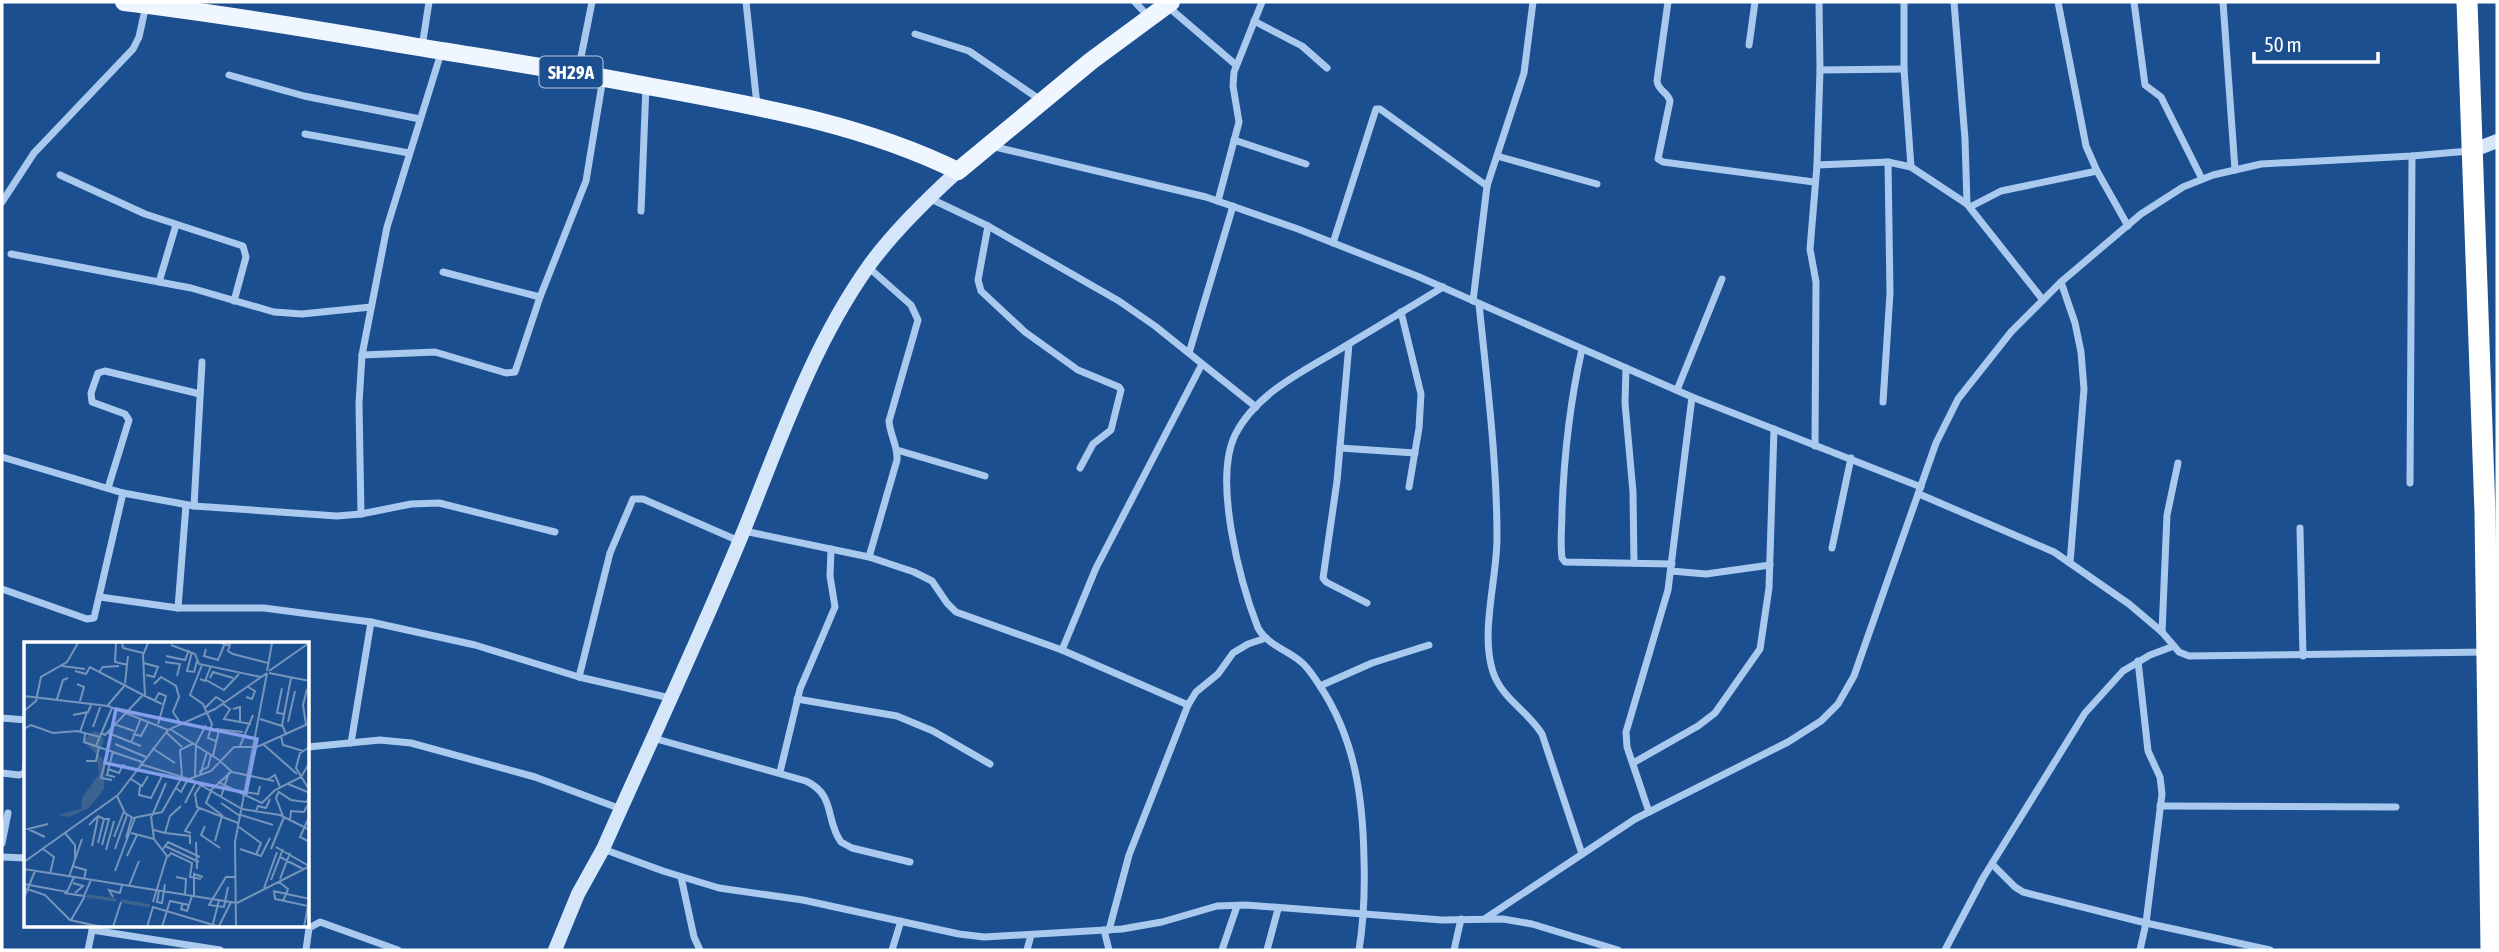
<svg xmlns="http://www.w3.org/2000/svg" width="2499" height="952" font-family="'Asap Condensed',sans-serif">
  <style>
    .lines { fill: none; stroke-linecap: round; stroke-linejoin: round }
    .street { stroke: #a9c9ee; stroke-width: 7 }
    .secondary { stroke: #d6e6fa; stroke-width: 14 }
    .primary { stroke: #f0f6ff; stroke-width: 18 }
    .highway { stroke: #fff; stroke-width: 21 }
    .labels { text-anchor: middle; stroke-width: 6; stroke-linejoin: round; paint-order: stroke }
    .shield { fill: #1b4f8f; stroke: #bbcadd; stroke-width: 2 }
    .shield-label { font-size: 19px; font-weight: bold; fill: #fff }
    .inset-river { fill: none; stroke: #3c6290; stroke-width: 3.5 }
    .inset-road { fill: none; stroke: #7695bc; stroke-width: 2 }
    .view { fill: #839eea; fill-opacity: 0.15; stroke: #839eea; stroke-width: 3.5 }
    .inset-edge { fill: none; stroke: #fff; stroke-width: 3.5 }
  </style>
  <rect width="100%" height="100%" fill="#1b4f8f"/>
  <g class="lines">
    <g class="street">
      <polyline points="746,2 757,105"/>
      <polyline points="1135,2 1149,17"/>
      <path d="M1668 2 1657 81C1658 91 1668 92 1670 101L1658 159 1663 162 1814 182"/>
      <polyline points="1904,2 1904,69 1911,167"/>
      <polyline points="1954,2 1965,139 1967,204"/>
      <polyline points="2058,2 2086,146 2097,171 2128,226"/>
      <polyline points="2134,2 2145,85 2161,97 2202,179"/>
      <polyline points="2223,2 2235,170"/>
      <polyline points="1166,5 1236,65"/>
      <polyline points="1254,21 1302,46 1327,68"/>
      <polyline points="915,34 969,51 1042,101"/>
      <polyline points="1749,45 1755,2"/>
      <polyline points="422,47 429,2"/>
      <polyline points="1820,70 1904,69"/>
      <polyline points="578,72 592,2"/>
      <polyline points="229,75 304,96 420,119"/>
      <polyline points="305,134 409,153"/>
      <polyline points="1234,140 1306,164"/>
      <polyline points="991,146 1206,197 1298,229 1417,276 1692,397 1921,487"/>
      <polyline points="1497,156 1597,184"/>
      <polyline points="1817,165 1888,162 1911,167 1967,204 2043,300"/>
      <polyline points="60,175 145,214 243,246 246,257 234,301"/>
      <polyline points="929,198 988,226 1119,301 1155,326 1256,407"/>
      <polyline points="1218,201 1239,122 1233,86 1234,72 1262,2"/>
      <polyline points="2,202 34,153 133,49 139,37 146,5"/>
      <polyline points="1970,207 2001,191 2097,171"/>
      <polyline points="641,211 646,86"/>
      <polyline points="988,226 978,280 981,291 1025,332 1078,370 1119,387 1121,390 1111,430 1093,444 1080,468"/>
      <polyline points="1333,243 1376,109 1380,109 1487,186"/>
      <polyline points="11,254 191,288 274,312 302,314 371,307"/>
      <path d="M868 267 911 305 918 320 889 421C890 435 898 446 897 460L869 557"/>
      <polyline points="443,272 540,297"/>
      <polyline points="159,282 176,225"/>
      <polyline points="2061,282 2075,323 2081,352 2084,389 2070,563"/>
      <polyline points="1473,301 1487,186 1524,73 1533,2"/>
      <path d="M1479 304C1487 382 1497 460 1497 538 1497 579 1480 633 1493 672 1502 699 1528 711 1542 734L1582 854"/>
      <polyline points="1401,312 1421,394 1419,428 1409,487"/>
      <polyline points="1349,344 1337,481 1323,578 1326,582 1367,603"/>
      <path d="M1582 349C1570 402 1564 455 1562 510 1562 526 1560 542 1562 558L1565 562 1672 564"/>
      <polyline points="1189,353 1233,206"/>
      <polyline points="362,355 435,352 506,373 515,372 540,297 586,181 603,78"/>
      <polyline points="1626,368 1625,403 1633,492 1634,563"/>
      <polyline points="1677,390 1722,279"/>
      <polyline points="1883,402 1890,293 1888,162"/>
      <polyline points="1815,446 1816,282 1810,249 1817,165 1820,70 1819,2"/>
      <polyline points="1340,448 1415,453"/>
      <polyline points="897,450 985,476"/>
      <polyline points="2,457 123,493 194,506 337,516 361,514 411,504 439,503 555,532"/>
      <polyline points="2410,483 2412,156"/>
      <polyline points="108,488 129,420 125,414 92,402 91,393 98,373 105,371 200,394"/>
      <polyline points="1919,494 2054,552 2129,604 2162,632 2179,652 2189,656 2486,652"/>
      <polyline points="194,506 202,362"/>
      <polyline points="361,514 359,403 362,355 387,227 441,53"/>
      <polyline points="2300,528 2303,656"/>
      <polyline points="744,531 869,557 914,572 932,581 947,603 956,612 1062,650 1188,705"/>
      <polyline points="1832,548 1851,458"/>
      <polyline points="1671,571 1706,574 1770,565"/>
      <polyline points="2,589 87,619 94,618 123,493"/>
      <polyline points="100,597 178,608 264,608 371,622 475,645 579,677 670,698"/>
      <polyline points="178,608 186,505"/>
      <polyline points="2162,632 2167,515 2178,463"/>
      <polyline points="1062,650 1096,568 1202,364"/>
      <polyline points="2138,661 2148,751 2160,777 2162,794 2146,923 2140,950"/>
      <polyline points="579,677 610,553 633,499 643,499 739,541"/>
      <polyline points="1320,686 1372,663 1429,645"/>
      <polyline points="797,699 897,716 933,731 990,764"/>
      <polyline points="2,718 26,720"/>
      <path d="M653 738 806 781C836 795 825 820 841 842L852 848 910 862"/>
      <polyline points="351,743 371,622"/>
      <polyline points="308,747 380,740 411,743 535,777 621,809"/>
      <polyline points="1633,763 1698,726 1715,713 1760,649 1769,588 1774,429"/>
      <polyline points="780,772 800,689 835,607 830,576 831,549"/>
      <polyline points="2,773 19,775 25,773 26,764"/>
      <polyline points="2160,806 2396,807"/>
      <polyline points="1649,812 1627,747 1626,732 1668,590 1692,397"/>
      <polyline points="2,843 8,813"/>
      <polyline points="603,849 663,871 719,888 803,900 959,934 984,937 1122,929 1162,922 1217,906 1246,905 1442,920 1503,919 1532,924 1618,950"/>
      <polyline points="2,857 26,858"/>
      <polyline points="1992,864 2015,887 2023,892 2146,923 2270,950"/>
      <polyline points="681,877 694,937 700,950"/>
      <polyline points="1486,918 1635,819 1788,742 1821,721 1838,704 1854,676 1936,443 1958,399 2011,332 2061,282 2141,214 2183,187 2213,175 2261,164 2412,156 2469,151"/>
      <polyline points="92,930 220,950"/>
      <polyline points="1104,930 1109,950"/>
      <polyline points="1109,930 1129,855 1188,705 1196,692 1218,674 1233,653 1248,644 1266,638"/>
      <polyline points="88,950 93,926"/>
      <polyline points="306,950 309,928 320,922 398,950"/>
      <polyline points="892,950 901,921"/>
      <polyline points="1027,950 1031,935"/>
      <polyline points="1222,950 1237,906"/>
      <polyline points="1267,950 1278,909"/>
      <path d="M1359 950C1364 919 1365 892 1364 860 1363 797 1355 739 1320 686 1314 677 1308 667 1300 661 1286 650 1267 644 1258 628 1240 582 1213 481 1235 435 1256 393 1304 371 1342 348 1375 328 1409 308 1443 287"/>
      <polyline points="1454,950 1461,919"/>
      <polyline points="1945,950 1983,878 2085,713 2123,671 2150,655 2174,646"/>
    </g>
    <g class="secondary">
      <polyline points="2474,150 2497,141"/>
      <path d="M555 950 578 894 603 849C650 743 700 637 744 530 780 441 812 346 868 267 893 232 926 200 958 171"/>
    </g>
    <path class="primary" d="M124 2C223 14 320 30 418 47 491 59 564 70 637 84 748 105 856 121 958 171L1091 61 1171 2"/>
    <polyline class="highway" points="2467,2 2485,513 2491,950"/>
  </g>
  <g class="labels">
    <rect class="shield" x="539.5" y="56.5" width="63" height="31" rx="5"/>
    <g class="shield-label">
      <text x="571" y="79">SH29A</text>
    </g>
  </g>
  <g transform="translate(24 642)">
    <rect width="285" height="285" fill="#1b4f8f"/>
    <path d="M70 89 77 91 80 99 74 112 81 119 80 147 65 166 45 175 33 173 57 167 58 156 75 132 72 112 59 98Z" fill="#3c6290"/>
    <path class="inset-river" d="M63 254 92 258M97 259 126 264"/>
    <path class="inset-road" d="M92 1 91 20 104 23M98 1 99 6 119 11M124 1 119 13 121 54 138 62M196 1 206 3 204 9 209 12 244 21M147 3 171 12 175 22 237 35M182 7 180 14 194 18 201 1M168 10 163 29 170 30 173 19M142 14 161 18 165 8M141 20 156 22 153 34M120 21 134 25 130 35 122 33M178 23 166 53 179 62 188 82 184 96 192 99M38 24 61 27M51 29 62 32 66 25 121 54M243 29 248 1M245 29 285 1M75 30 79 25 95 24M245 31 286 39M186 36 189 30 209 36M176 37 181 39 187 24M182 38 200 48 215 32M101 41 104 14M53 42 60 45 56 59M130 42 137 35 152 44 155 55 149 70 157 82M258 46 253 71 260 72M0 54 84 64 144 88 191 67 243 31M222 55 228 57 231 49 224 45M33 57 39 38 44 36M131 58 135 51 142 54 134 82M199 62 206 67 200 77 227 82M84 63 102 42M181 66 192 55 200 60M209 67 216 65V81M0 69 12 59 17 35 43 20 54 1M49 73 64 70 67 63M236 77 258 84M264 80 271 49M90 82 110 89M282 82 279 63 283 47M69 85 77 63M0 87 7 83 29 91 53 89 76 95M146 87 195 118M192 87 219 90M56 90 63 70M142 90 158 105M61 91 60 100 118 120M77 91 81 93 118 54M84 91 117 104M109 92 117 94 125 79M262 92 258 83 267 36M257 94 259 103 279 109M107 101 117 76M91 102 122 115M172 102 182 83M239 102 273 132M72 104 88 66M216 104 229 73M286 105 276 111 272 126 286 149M128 106 151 121M89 109 83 133 91 135M83 113 77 136 88 138M189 114 195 88M195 118 208 130 250 139M62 119H72L75 105M116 122 168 138 218 167 256 173 286 188M84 127 95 131 99 123 105 127M175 130 184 125 187 113M176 133 183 110M171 134 172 102M107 137 118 144 124 134M165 137 187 129 210 105H233L286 81M243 138 251 133 256 145M194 140 221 153M264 142 286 151M177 143 171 152 173 165 214 181M116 144 115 153 127 156 139 132M152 146 157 150 164 137M187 148 207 130M187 149 182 161 199 174M255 149 252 156 259 174M221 150 234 152 236 144M255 150 267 158 282 160 286 155M221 153 238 161 251 148 277 135 286 120M93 154 101 171 109 176 138 170 158 135 156 108 170 101M197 155 205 130M161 161 172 140M197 161 216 174M232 169 234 164 242 166 246 157M217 173 249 183M286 173 276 195 286 200M127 174 130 197 143 214 129 260M128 174 142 141M266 178 267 169 280 170 283 164M65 183 74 174 80 177 74 201M181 184 177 193 196 206M215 185 237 201 232 213M130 188 141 191 146 174 157 164M41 191 51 203V217M107 191 130 197M141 191 166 194V202M167 191 161 189 175 166M21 195 4 187 24 182M90 195 100 169M102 196 108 175M191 199 198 174M172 200 173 227M78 203 85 177H81M68 204 74 175M141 204 175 220M252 205 285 224M19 207 30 215 26 232M91 207 103 173M139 207 144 200 176 215M216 207 237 214 246 196M247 207 260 175M82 208 90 179M103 214 113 193M144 215 147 211 168 221 166 235 177 237M256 215 279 227M0 220 94 153 144 88M48 224 62 228 60 237M0 227 213 261M91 229 111 176M45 235 58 197M152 235 162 237 161 253M256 237 266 211M247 238 259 207M255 240 264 247 259 259M49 241 59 244 51 251M0 242 43 250 50 235M105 244 115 219M204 245 200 265 185 263 202 235H212M0 246 21 253 46 278 78 285M240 246 253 210M135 249 133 260 138 261 141 242M249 249 286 257M250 249 251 257 284 264 280 285M40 251 60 254 67 238M170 254V232L179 235M89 255 85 248 96 251 98 243M0 256 11 229M159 261 157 267 163 269 168 254M213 261 286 224M47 278 61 254M189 282 195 258M195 284 207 260M89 285 97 260M123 285 129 265 196 285M138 285 146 259 165 263M212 285 211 200 243 31"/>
    <path class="view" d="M92 67 233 97 222 151 81 121Z"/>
    <rect width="285" height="285" class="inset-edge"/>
  </g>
  <rect width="2499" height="952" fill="none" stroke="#ffffff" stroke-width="7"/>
  <path d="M2254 52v10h124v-10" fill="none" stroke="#ffffff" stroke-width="3.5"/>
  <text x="2264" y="52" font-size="21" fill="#ffffff" stroke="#1b4f8f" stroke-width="5" paint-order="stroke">50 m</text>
</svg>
